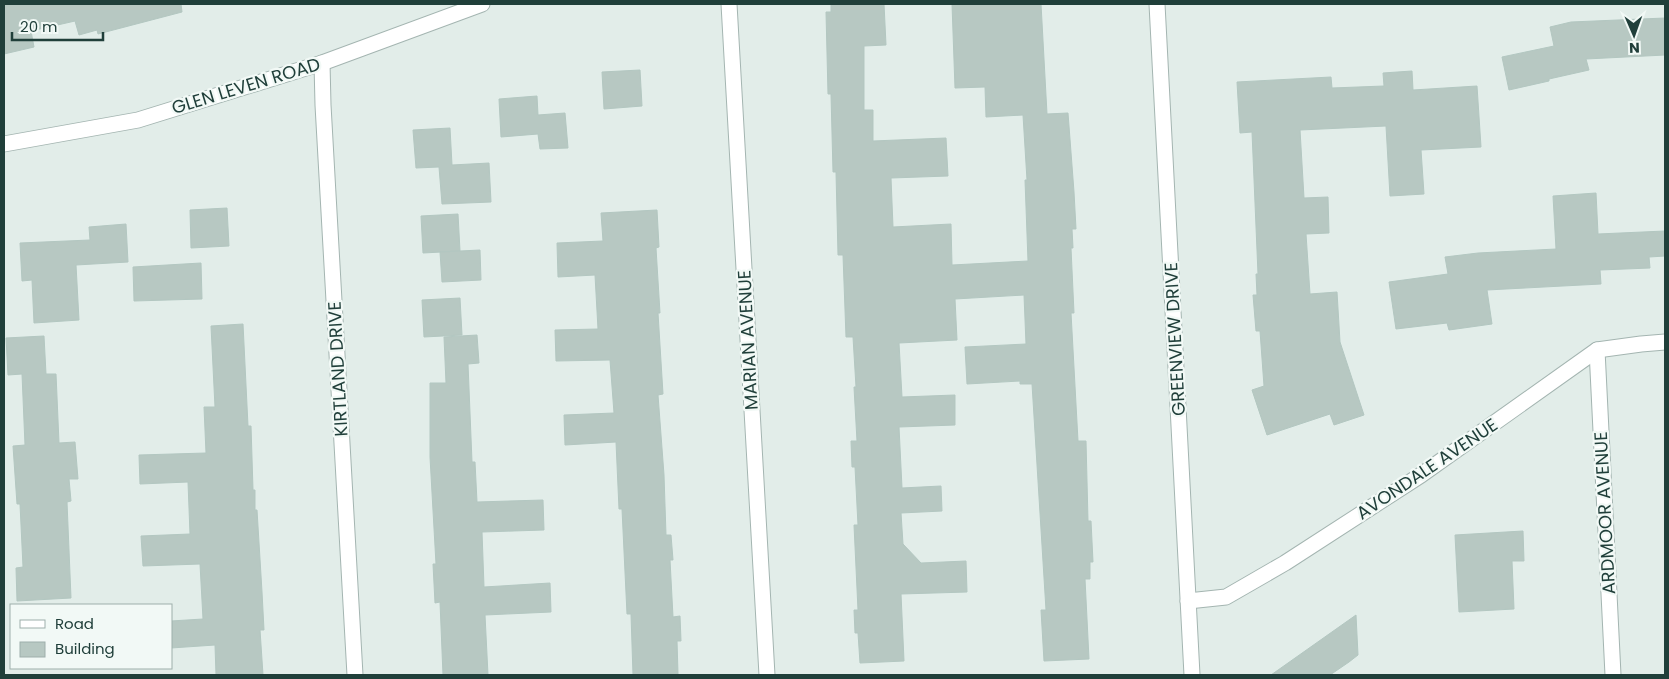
<svg xmlns="http://www.w3.org/2000/svg" width="1669" height="679" font-family="Poppins,sans-serif">
  <style>
    .building { fill: #b7c8c2; stroke: #b3c7c1 }
    .lines { fill: none; stroke-linecap: round; stroke-linejoin: round }
    .minor-casing { stroke: #a4b5b1; stroke-width: 17 }
    .minor { stroke: #fff; stroke-width: 15 }
    .labels { text-anchor: middle; stroke-width: 4.5; stroke-linejoin: round; paint-order: stroke }
    .street-label { font-size: 18px; fill: #203f3a; stroke: #f2f9f6 }
  </style>
  <rect width="100%" height="100%" fill="#e2ede9"/>
  <g class="building">
    <polygon points="4,4 181,4 182,12 98,34 97,30 79,35 75,21 31,31 34,47 4,54"/>
    <polygon points="831,4 884,4 886,45 864,46 864,110 873,110 873,141 946,138 948,176 891,178 893,227 951,224 952,265 1028,261 1025,180 1027,180 1023,115 986,117 985,87 955,88 952,4 1041,4 1047,114 1068,113 1074,192 1076,229 1072,229 1073,248 1071,248 1074,313 1071,313 1078,441 1086,441 1088,521 1091,521 1093,562 1090,562 1090,579 1085,579 1089,659 1044,661 1041,610 1046,610 1032,384 1020,384 1020,381 967,384 965,347 1026,344 1024,295 955,299 957,340 899,343 902,397 955,395 955,425 899,427 902,488 941,486 942,511 901,513 903,544 921,563 966,561 967,592 901,594 904,661 860,663 858,633 855,633 854,610 858,610 854,525 858,525 855,467 852,467 851,441 857,441 854,387 856,387 853,337 846,337 843,255 838,255 836,172 833,172 831,94 828,94 826,12 831,12"/>
    <polygon points="1665,18 1665,55 1586,59 1589,70 1549,79 1549,81 1509,90 1502,57 1554,46 1550,27 1571,22"/>
    <polygon points="640,70 642,106 604,109 602,72"/>
    <polygon points="1412,71 1413,90 1477,86 1481,147 1421,150 1424,194 1390,196 1386,126 1300,130 1304,198 1328,197 1329,233 1306,234 1310,294 1337,292 1340,342 1364,415 1334,425 1330,414 1267,435 1252,390 1264,386 1260,331 1256,331 1253,295 1257,295 1256,274 1258,274 1252,132 1240,133 1237,82 1331,77 1332,88 1384,86 1383,73"/>
    <polygon points="537,96 538,115 565,113 568,148 540,149 538,134 501,137 499,99"/>
    <polygon points="450,128 452,165 489,163 491,202 442,204 439,167 416,168 413,130"/>
    <polygon points="1596,193 1598,234 1665,231 1665,256 1649,257 1650,268 1600,270 1601,284 1487,290 1492,324 1449,330 1447,323 1396,329 1389,282 1448,274 1445,257 1478,253 1556,249 1553,196"/>
    <polygon points="227,208 229,246 191,248 190,210"/>
    <polygon points="657,210 659,247 656,248 660,313 658,313 663,394 658,395 664,475 666,535 671,535 673,560 670,560 673,617 680,616 681,641 677,641 678,674 633,675 631,614 627,614 622,509 619,509 616,442 565,445 564,415 614,413 610,360 556,361 555,330 598,329 595,275 558,277 557,243 603,241 601,213"/>
    <polygon points="458,214 460,251 423,253 421,216"/>
    <polygon points="126,224 128,262 76,265 79,320 34,323 32,280 22,281 20,243 90,240 89,227"/>
    <polygon points="480,250 481,280 442,282 440,252"/>
    <polygon points="201,263 202,299 134,301 133,267"/>
    <polygon points="460,298 462,335 424,337 422,300"/>
    <polygon points="243,324 248,426 251,426 253,490 255,490 255,510 257,510 262,592 264,630 260,630 263,675 216,675 215,645 171,648 171,621 203,619 200,564 143,566 141,536 190,534 188,482 140,484 139,455 206,453 204,407 215,407 211,326"/>
    <polygon points="477,335 479,363 468,364 472,462 475,462 477,502 543,500 544,530 482,532 484,587 550,583 551,612 485,615 488,675 443,675 440,602 435,603 433,564 436,564 430,457 430,383 446,383 444,337"/>
    <polygon points="44,336 46,374 56,374 59,443 75,442 78,479 69,479 71,501 67,502 71,598 17,601 16,568 23,567 20,504 17,504 13,446 25,445 22,374 8,375 6,338"/>
    <polygon points="1523,531 1524,561 1512,561 1514,609 1459,612 1455,535"/>
    <polygon points="1356,615 1358,655 1349,662 1330,675 1271,675"/>
  </g>
  <g class="lines">
    <defs>
      <g id="minor">
        <polyline points="729,4 767,675"/>
        <polyline points="1157,4 1192,675"/>
        <polyline points="322,63 323,105 355,675"/>
        <polyline points="4,144 138,120 322,63 482,4"/>
        <polyline points="1597,350 1613,675"/>
        <polyline points="1188,601 1226,597 1285,563 1421,475 1597,350 1641,344 1665,342"/>
      </g>
    </defs>
    <use href="#minor" class="minor-casing"/>
    <use href="#minor" class="minor"/>
  </g>
  <g class="labels">
    <g class="street-label">
      <text transform="translate(246 86) rotate(-17)" y="6">GLEN LEVEN ROAD</text>
      <text transform="translate(1175 339) rotate(-93)" y="6">GREENVIEW DRIVE</text>
      <text transform="translate(748 340) rotate(-93)" y="6">MARIAN AVENUE</text>
      <text transform="translate(338 369) rotate(-93)" y="6">KIRTLAND DRIVE</text>
      <text transform="translate(1427 469) rotate(-34)" y="6">AVONDALE AVENUE</text>
      <text transform="translate(1605 513) rotate(-93)" y="6">ARDMOOR AVENUE</text>
    </g>
  </g>
  <rect width="1669" height="679" fill="none" stroke="#203f3a" stroke-width="10"/>
  <rect x="10" y="604" width="162" height="65" fill="#f2f9f6" stroke="#9eafab"/>
  <rect x="20" y="620" width="25" height="8" fill="#ffffff" stroke="#9eafab"/>
  <text x="55" y="629" font-size="15" fill="#203f3a">Road</text>
  <rect x="20" y="642" width="25" height="15" fill="#b7c8c2" stroke="#9eafab"/>
  <text x="55" y="654" font-size="15" fill="#203f3a">Building</text>
  <g transform="translate(1634 35) rotate(178)" stroke="#f2f9f6" stroke-width="4" paint-order="stroke">
  <path d="M0-4L9 19L0 12L-9 19Z" fill="#203f3a"/>
  <text y="-8" font-size="14" font-weight="bold" text-anchor="middle" fill="#203f3a">N</text>
  </g>
  <path d="M12 32v8h91v-8" fill="none" stroke="#203f3a" stroke-width="2.5"/>
  <text x="20" y="32" font-size="15" fill="#203f3a" stroke="#f2f9f6" stroke-width="4" paint-order="stroke">20 m</text>
</svg>
